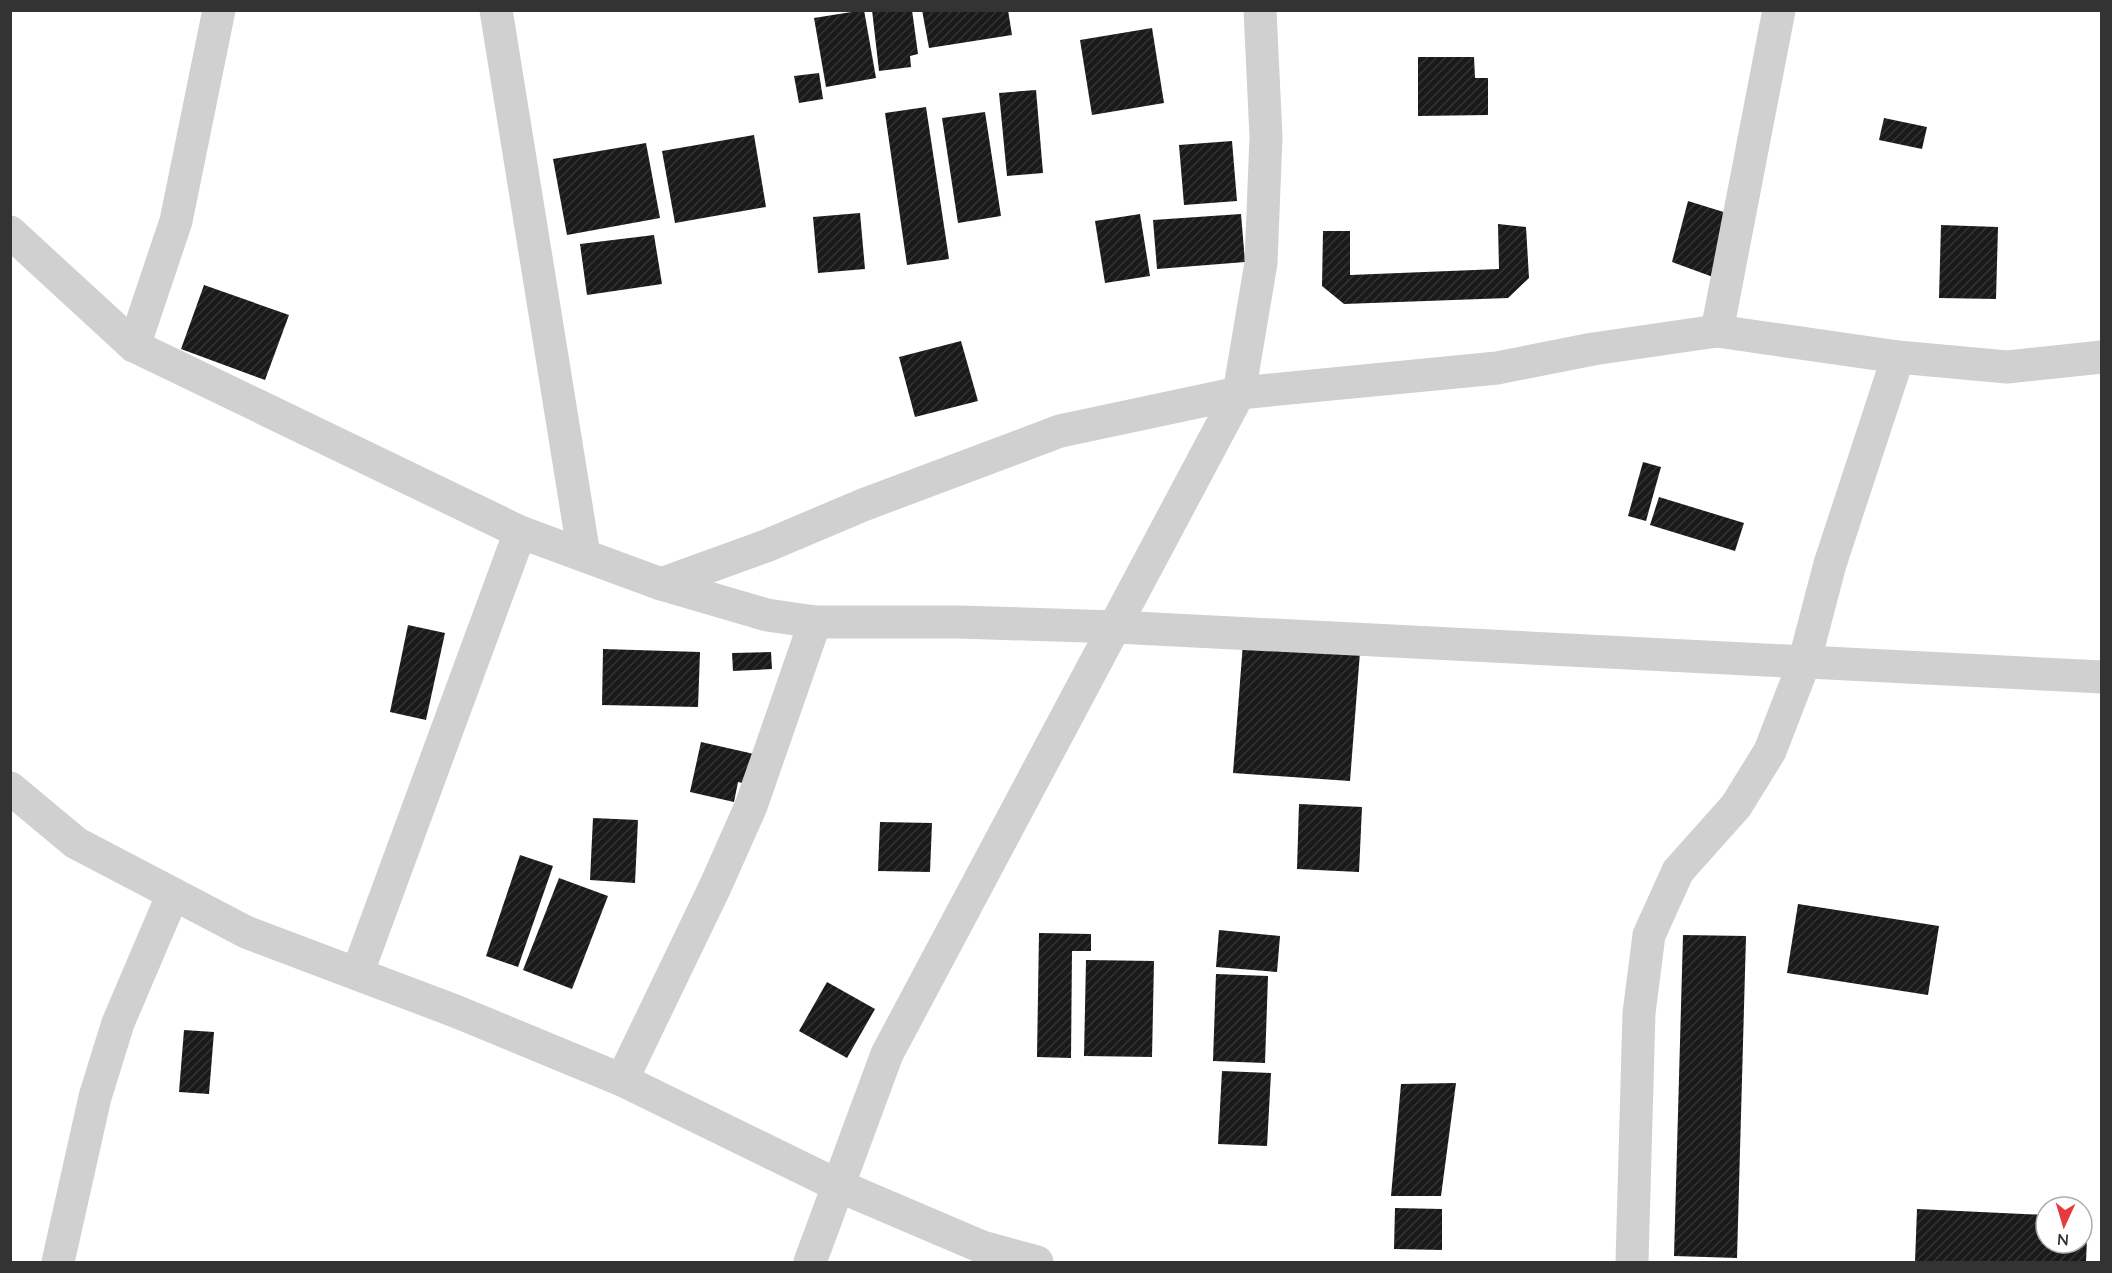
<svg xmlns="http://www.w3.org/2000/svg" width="2112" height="1273" font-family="Quicksand,sans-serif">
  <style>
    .building { fill: url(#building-hatch) }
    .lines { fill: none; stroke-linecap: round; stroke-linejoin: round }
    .minor { stroke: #d0d0d0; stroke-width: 33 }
  </style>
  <defs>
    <pattern id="building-hatch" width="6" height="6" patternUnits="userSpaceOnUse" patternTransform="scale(1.5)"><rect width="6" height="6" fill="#1a1a1a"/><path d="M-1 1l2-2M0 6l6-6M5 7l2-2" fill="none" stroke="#333"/></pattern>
  </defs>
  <rect width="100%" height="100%" fill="#fff"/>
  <g class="building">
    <polygon points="864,10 876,78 826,87 814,18"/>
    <polygon points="872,10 912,10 918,54 910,56 911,67 879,71"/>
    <polygon points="922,10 1008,10 1012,35 929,48"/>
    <polygon points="1152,28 1164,103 1092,115 1080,40"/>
    <polygon points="1418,57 1474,57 1475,78 1488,78 1488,115 1418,116"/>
    <polygon points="819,73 823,99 799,103 794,76"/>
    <polygon points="1036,90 1043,173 1007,176 999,93"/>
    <polygon points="926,107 949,259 907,265 885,113"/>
    <polygon points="985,112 1001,216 958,223 942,118"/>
    <polygon points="1884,118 1927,127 1922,149 1879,140"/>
    <polygon points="754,135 766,207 675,223 662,151"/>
    <polygon points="1232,141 1237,201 1184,205 1179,145"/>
    <polygon points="646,143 660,218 567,235 553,159"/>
    <polygon points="1688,201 1730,214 1713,277 1672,262"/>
    <polygon points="860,213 865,269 818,273 813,217"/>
    <polygon points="1140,214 1150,276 1105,283 1095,221"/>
    <polygon points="1241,214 1245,262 1157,269 1153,220"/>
    <polygon points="1498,224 1526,227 1529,278 1508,298 1344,304 1322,286 1323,231 1350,231 1350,275 1499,269"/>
    <polygon points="1941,225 1998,227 1996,299 1939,298"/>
    <polygon points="654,235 662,284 587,295 580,244"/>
    <polygon points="204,285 289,315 265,380 181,349"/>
    <polygon points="961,341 978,401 915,417 899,357"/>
    <polygon points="1643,462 1661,467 1646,521 1628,516"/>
    <polygon points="1659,497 1744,523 1735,551 1650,525"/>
    <polygon points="408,625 445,633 426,720 390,712"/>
    <polygon points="1243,643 1360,652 1350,781 1233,773"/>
    <polygon points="603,649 700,652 698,707 602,705"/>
    <polygon points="771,652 772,669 733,671 732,653"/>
    <polygon points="701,742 754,754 747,784 738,782 734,802 690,792"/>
    <polygon points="1299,804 1362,807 1359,872 1297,869"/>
    <polygon points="593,818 638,820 635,883 590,880"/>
    <polygon points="880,822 932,823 930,872 878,871"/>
    <polygon points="520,855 553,866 518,967 486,956"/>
    <polygon points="559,878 608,896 572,989 523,970"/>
    <polygon points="1798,904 1939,926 1928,995 1787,973"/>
    <polygon points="1219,930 1280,936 1277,972 1216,967"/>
    <polygon points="1039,933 1091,934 1091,951 1072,951 1071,1058 1037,1057"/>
    <polygon points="1683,935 1746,936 1737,1258 1674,1256"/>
    <polygon points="1086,960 1154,961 1152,1057 1084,1056"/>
    <polygon points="1216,974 1268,976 1265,1063 1213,1061"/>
    <polygon points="827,982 875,1009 847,1058 799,1031"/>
    <polygon points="184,1030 214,1032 209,1094 179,1092"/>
    <polygon points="1222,1071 1271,1073 1267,1146 1218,1144"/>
    <polygon points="1456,1083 1441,1196 1391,1196 1401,1084"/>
    <polygon points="1395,1208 1442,1209 1442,1250 1394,1249"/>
    <polygon points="1917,1209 2046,1215 2046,1243 2082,1243 2082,1217 2088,1217 2086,1262 1915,1262"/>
  </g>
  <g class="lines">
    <g class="minor">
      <polyline points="496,10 584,555"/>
      <polyline points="10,232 134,346 520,532 661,584 767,615 815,622 959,622 1116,627 2102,677"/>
      <polyline points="1717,331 1779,10"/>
      <polyline points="134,346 176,221 219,10"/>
      <polyline points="661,584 766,546 863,505 1060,431 1239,393 1497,368 1593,349 1717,331 1898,357 2007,367 2102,357"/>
      <polyline points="10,788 76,843 246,932 455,1011 622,1080 839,1186 982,1247 1037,1262"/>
      <polyline points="357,974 520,532"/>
      <polyline points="622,1080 715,887 751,806 815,622"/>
      <polyline points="58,1262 95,1097 118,1023 173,894"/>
      <polyline points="810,1262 887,1054 1239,393 1261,263 1266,137 1260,10"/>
      <polyline points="1632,1262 1639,1013 1649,935 1678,871 1736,806 1770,751 1804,663 1830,564 1898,357"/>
    </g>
  </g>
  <rect width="2112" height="1273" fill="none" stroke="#333333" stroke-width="24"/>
  <g transform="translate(2064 1225) rotate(184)"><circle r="28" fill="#ffffff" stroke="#adadad" stroke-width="1.5"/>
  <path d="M0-4.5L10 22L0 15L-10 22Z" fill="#e53a40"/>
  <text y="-9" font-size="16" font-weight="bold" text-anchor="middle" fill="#333333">N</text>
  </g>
</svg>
